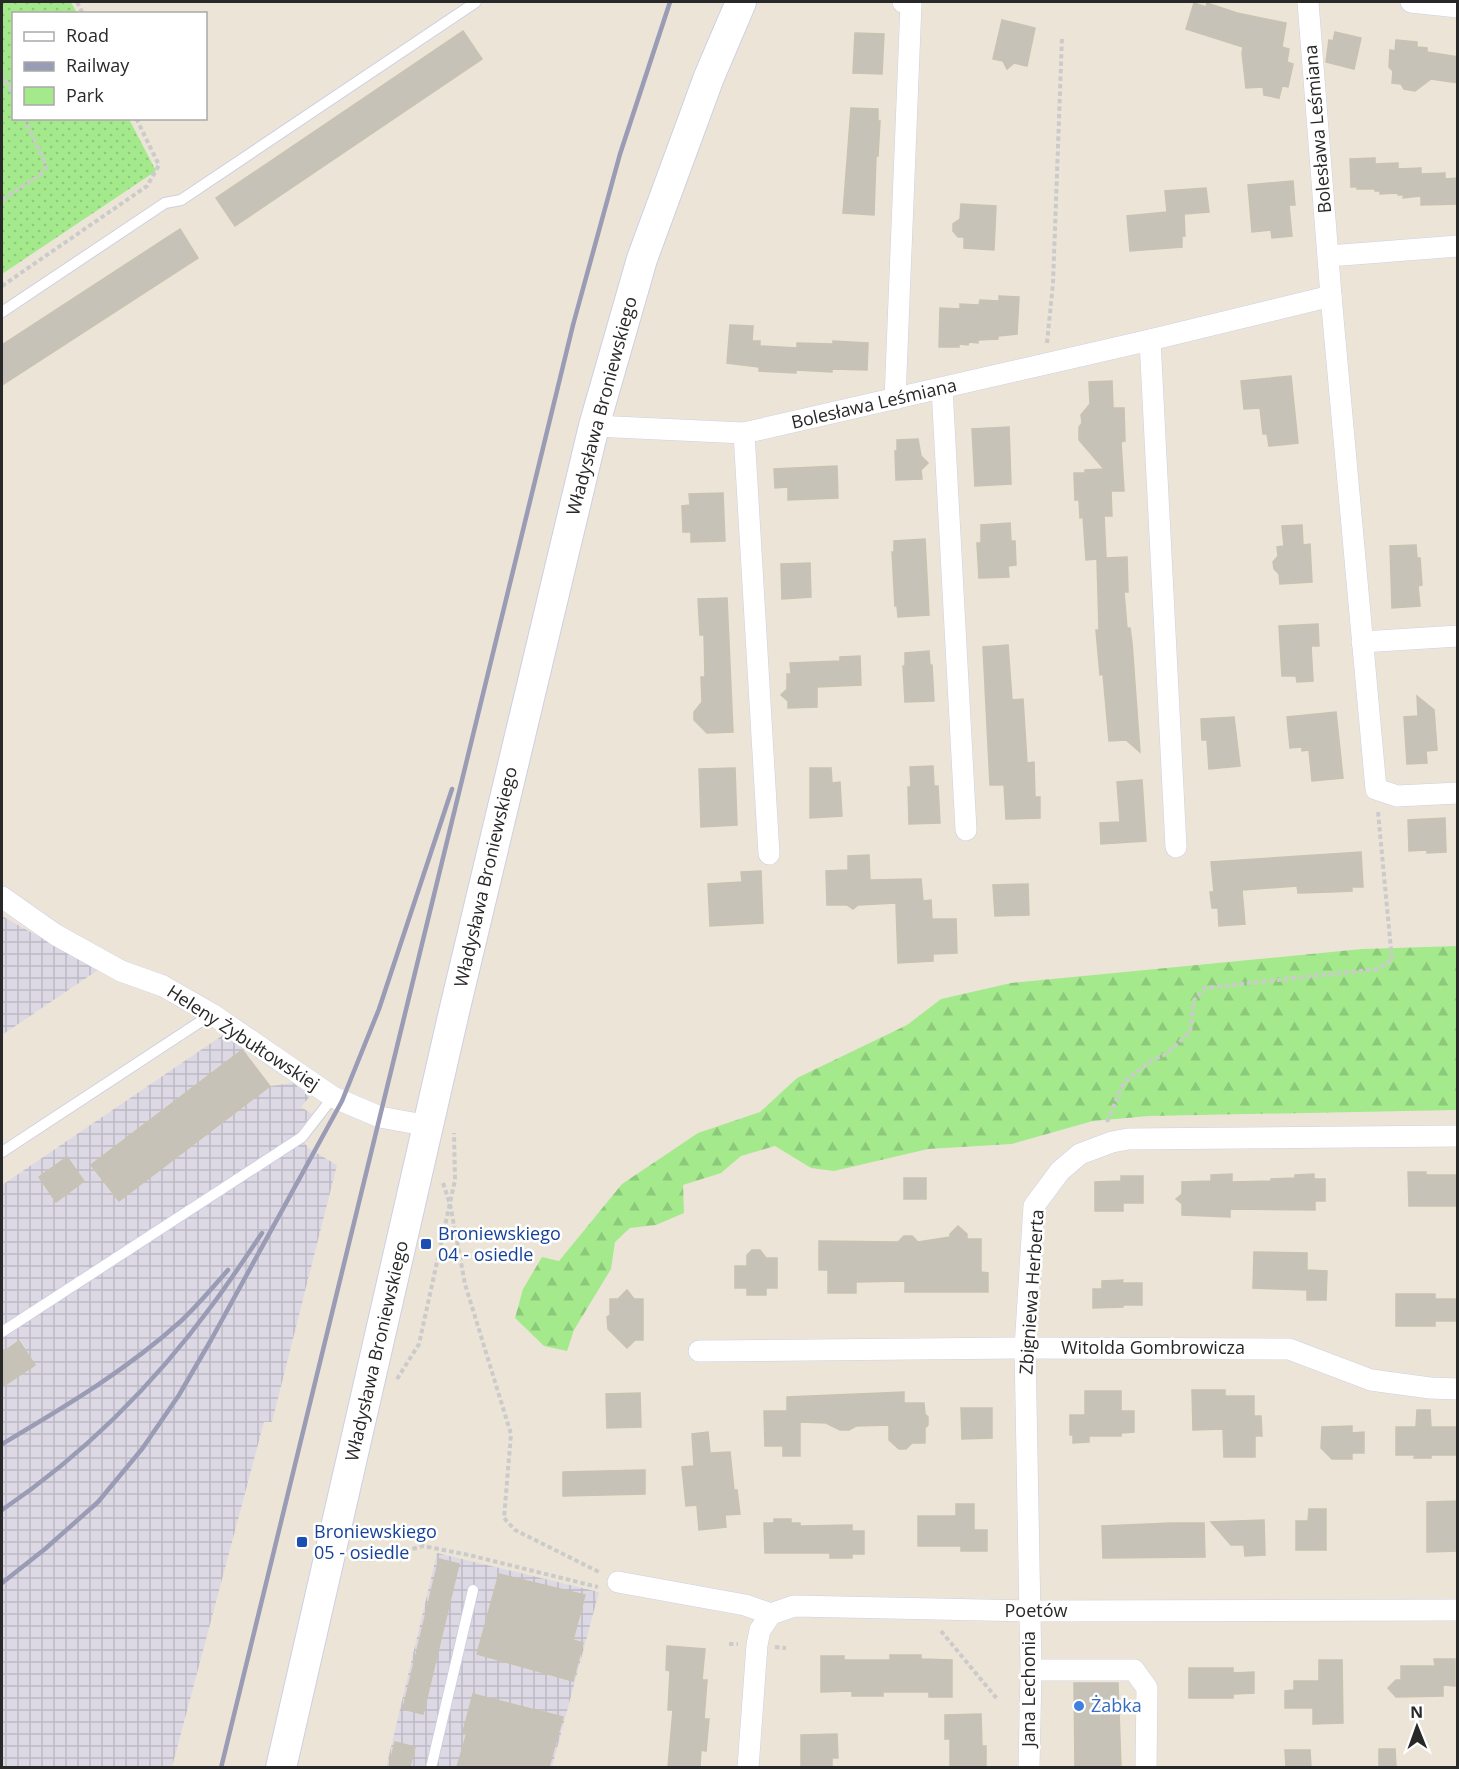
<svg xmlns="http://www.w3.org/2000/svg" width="1459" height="1769" font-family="'Open Sans',sans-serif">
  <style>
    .industrial { fill: url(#industrial-grid) }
    .green { fill: url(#green-dots) }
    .forest { fill: url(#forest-firs) }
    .building { fill: #c7c2b8; stroke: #c8c2b1; stroke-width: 1.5 }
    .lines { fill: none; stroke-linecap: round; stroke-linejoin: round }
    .service-casing { stroke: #cdcfe3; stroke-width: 12 }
    .minor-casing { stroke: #cdcfe3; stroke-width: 22 }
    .secondary-casing { stroke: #cdcfe3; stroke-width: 32 }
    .path { stroke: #cbcbcb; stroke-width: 4; stroke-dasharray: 4.5 3; stroke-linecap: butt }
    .service { stroke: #fff; stroke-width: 10 }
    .minor { stroke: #fff; stroke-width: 21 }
    .secondary { stroke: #fff; stroke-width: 30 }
    .rail { stroke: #9a9bb5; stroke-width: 4.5 }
    .transit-dot { fill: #1a4fb4; stroke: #fff; stroke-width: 2 }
    .shop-dot { fill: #3f7fe0; stroke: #fff; stroke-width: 2 }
    .labels { text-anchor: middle; stroke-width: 5; stroke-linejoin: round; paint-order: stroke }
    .street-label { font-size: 18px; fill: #282828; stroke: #fff }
    .transit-label { font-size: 18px; fill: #164399; stroke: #fff; text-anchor: start }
    .shop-label { font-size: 18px; fill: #366cbe; stroke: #fff; text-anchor: start }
  </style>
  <defs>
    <pattern id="industrial-grid" width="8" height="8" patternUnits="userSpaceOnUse" patternTransform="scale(1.5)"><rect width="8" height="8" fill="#ddd9e4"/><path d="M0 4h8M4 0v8" fill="none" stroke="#bebac4"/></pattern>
    <pattern id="green-dots" width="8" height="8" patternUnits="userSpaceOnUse" patternTransform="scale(1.5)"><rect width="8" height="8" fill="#a4ea8d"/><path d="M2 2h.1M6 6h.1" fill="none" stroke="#8dc97a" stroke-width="1.8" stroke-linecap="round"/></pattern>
    <pattern id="forest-firs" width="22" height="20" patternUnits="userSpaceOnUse" patternTransform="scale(1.5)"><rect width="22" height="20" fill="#a4ea8d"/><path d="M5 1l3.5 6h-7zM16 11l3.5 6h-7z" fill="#8dc97a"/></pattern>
  </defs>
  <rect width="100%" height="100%" fill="#ece5d7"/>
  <g class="industrial">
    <polygon points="2,916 98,970 2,1035"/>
    <polygon points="223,1035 243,1049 270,1086 293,1083 310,1096 301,1107 312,1114 298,1132 308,1148 337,1165 272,1422 264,1422 172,1767 2,1768 2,1185"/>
    <polygon points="437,1553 599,1592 552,1767 386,1768"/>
  </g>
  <polygon class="green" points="2,2 71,2 77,13 14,14 14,118 129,119 156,171 2,274"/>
  <polygon class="forest" points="1457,946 1457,1110 1149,1116 1093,1121 1012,1144 928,1149 834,1171 811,1168 775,1146 741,1156 721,1173 683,1185 684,1213 656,1225 630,1228 615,1242 611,1269 574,1330 567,1351 544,1346 515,1318 523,1289 542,1257 559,1261 622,1184 698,1133 760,1112 797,1078 907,1025 941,999 1011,983 1362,949"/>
  <g class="building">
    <polygon points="1194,3 1206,7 1207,3 1237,13 1286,23 1282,47 1289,49 1287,62 1293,64 1288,87 1282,86 1279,98 1264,95 1263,87 1246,88 1242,53 1243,47 1186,29"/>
    <polygon points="1002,20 1035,28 1027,66 1014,63 1007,69 1003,61 993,59"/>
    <polygon points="463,31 482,59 235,226 216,198"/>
    <polygon points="1335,32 1361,38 1354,69 1326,62 1329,40 1333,41"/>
    <polygon points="855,33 884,34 882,74 853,73"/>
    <polygon points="1396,40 1417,42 1417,47 1427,48 1427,52 1458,57 1458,83 1431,79 1415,91 1404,89 1401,84 1392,83 1393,71 1389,67 1390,50 1395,51"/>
    <polygon points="851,108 878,109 878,121 880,121 878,156 876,156 874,215 843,213"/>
    <polygon points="1375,158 1375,164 1398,163 1398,169 1421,168 1421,174 1445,173 1445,179 1458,178 1458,204 1421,205 1421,196 1403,198 1404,195 1398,195 1398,193 1380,194 1380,191 1375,191 1375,189 1357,189 1357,187 1351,187 1350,159"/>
    <polygon points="1293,181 1295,205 1289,205 1292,236 1272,238 1271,230 1252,232 1248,185"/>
    <polygon points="1206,188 1209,212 1184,214 1185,236 1182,236 1182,247 1130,251 1127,216 1167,212 1165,191"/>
    <polygon points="961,204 996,206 994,250 964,248 964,237 958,237 953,231 953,224 960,219"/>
    <polygon points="180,229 198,258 2,385 2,345"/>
    <polygon points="999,296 1019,297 1017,334 998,336 998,339 978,340 978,343 969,342 968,345 959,344 959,347 939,347 940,308 960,309 960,304 979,305 980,300 999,301"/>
    <polygon points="730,325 753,326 752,341 760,341 760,346 797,348 797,343 833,344 833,341 868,343 867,370 832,369 832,372 796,370 796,373 759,371 759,367 727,363"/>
    <polygon points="1291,376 1298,443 1269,446 1267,434 1263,434 1260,408 1244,409 1241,381"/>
    <polygon points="1112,381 1113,408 1124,408 1125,441 1121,442 1124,491 1111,491 1112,516 1104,516 1106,558 1127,557 1128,592 1124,592 1127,628 1130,628 1132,643 1140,752 1126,740 1109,741 1103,674 1100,675 1096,630 1099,630 1097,559 1086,560 1083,517 1080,518 1079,500 1075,500 1074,473 1085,473 1085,470 1104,469 1079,440 1079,427 1082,423 1081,415 1090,404 1089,382"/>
    <polygon points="1009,427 1011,484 975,486 972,429"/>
    <polygon points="918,439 921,456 928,463 921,470 922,479 896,480 895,451 897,451 897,440"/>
    <polygon points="837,466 838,498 788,500 788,487 775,488 774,469"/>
    <polygon points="723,493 725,541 691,542 691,532 683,532 682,506 690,505 689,494"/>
    <polygon points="1010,523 1011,541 1015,541 1016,565 1008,566 1009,577 979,578 977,543 981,543 981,525"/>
    <polygon points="1302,525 1303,545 1310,544 1312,582 1280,584 1279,574 1274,569 1273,562 1278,556 1277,547 1284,546 1282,526"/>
    <polygon points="925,539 929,615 898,617 897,606 895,606 892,552 894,552 894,541"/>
    <polygon points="1416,545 1417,558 1420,558 1422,585 1418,586 1420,606 1392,608 1390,546"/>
    <polygon points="810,563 811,597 782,599 781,564"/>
    <polygon points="727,598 733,732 707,733 694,720 694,712 702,702 701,677 705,677 704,635 700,635 698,599"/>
    <polygon points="1318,624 1319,646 1311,646 1313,681 1297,682 1296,676 1282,676 1279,626"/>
    <polygon points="1008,645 1012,700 1023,699 1027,763 1034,762 1035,797 1040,797 1040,818 1006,819 1004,785 990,785 983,647"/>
    <polygon points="929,651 930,665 932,665 934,701 905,702 903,666 905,666 905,653"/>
    <polygon points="860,656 861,685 817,687 817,707 788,708 788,701 781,695 787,689 787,674 791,674 790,663 840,661 840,657"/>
    <polygon points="1417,696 1434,710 1437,750 1426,751 1427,763 1407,764 1404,717 1418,716"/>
    <polygon points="1336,712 1343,778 1312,781 1309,750 1302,751 1302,747 1290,748 1287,717"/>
    <polygon points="1234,717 1240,766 1209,769 1207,740 1202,740 1201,719"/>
    <polygon points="933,766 934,786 938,786 940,823 909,824 908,787 911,787 910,767"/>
    <polygon points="735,768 737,825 701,827 699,769"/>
    <polygon points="810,768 831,768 832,783 840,782 842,816 810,818"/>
    <polygon points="1142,780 1146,841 1101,844 1100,823 1120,822 1117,782"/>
    <polygon points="1445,818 1446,852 1427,853 1427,850 1409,851 1408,820"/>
    <polygon points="1361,852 1363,887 1352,887 1352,891 1331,892 1298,893 1297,886 1242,890 1245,924 1219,926 1218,908 1212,908 1210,892 1214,892 1211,862"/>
    <polygon points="869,855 870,880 921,879 923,901 931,900 932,919 956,919 957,953 933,954 933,961 898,963 896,903 858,905 853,909 847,905 827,905 826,871 848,870 848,856"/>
    <polygon points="761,871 763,923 710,926 708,884 742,882 741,872"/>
    <polygon points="1028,884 1029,915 995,916 993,885"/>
    <polygon points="242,1050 270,1086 119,1201 91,1165"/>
    <polygon points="67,1157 84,1181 56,1202 39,1177"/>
    <polygon points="1408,1172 1426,1172 1426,1175 1457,1175 1457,1206 1409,1206"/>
    <polygon points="1232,1174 1232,1182 1271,1181 1271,1179 1295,1178 1295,1175 1314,1174 1314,1179 1325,1179 1325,1201 1315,1201 1315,1210 1230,1209 1230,1217 1182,1215 1182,1204 1176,1199 1182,1194 1182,1182 1211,1181 1211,1175"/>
    <polygon points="1121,1176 1143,1176 1143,1203 1123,1203 1123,1211 1095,1211 1095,1182 1121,1181"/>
    <rect x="904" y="1178" width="22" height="21"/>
    <polygon points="958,1226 967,1234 967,1239 981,1239 981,1272 988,1273 988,1292 905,1292 905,1281 856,1282 856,1293 828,1293 828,1270 819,1270 819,1241 898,1242 904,1236 912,1236 918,1242 950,1237 950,1234"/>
    <polygon points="752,1250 760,1250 766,1258 777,1258 777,1288 766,1288 766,1295 747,1295 747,1288 735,1288 735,1266 747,1266 747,1255"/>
    <polygon points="1254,1252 1307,1253 1307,1270 1327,1271 1326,1300 1307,1300 1307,1290 1253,1288"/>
    <polygon points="1123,1280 1122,1283 1142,1283 1142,1305 1123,1305 1123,1307 1093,1308 1093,1289 1102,1289 1102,1281"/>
    <polygon points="627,1290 634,1299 643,1299 643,1340 635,1340 627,1348 608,1329 607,1317 610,1315 610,1299 618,1299"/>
    <polygon points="1396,1294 1435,1294 1435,1299 1458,1299 1458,1321 1435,1321 1435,1326 1396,1326"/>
    <polygon points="19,1341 35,1365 2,1387 2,1353"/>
    <polygon points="1192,1390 1225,1390 1225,1396 1254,1396 1254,1416 1261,1416 1262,1436 1255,1436 1255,1457 1224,1457 1223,1429 1193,1430"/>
    <polygon points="1085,1391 1121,1391 1121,1411 1134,1411 1134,1432 1121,1433 1121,1436 1089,1436 1089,1442 1073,1443 1073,1435 1070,1435 1070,1415 1085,1415"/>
    <polygon points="904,1392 904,1403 924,1403 925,1414 928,1417 928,1425 925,1428 925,1443 912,1443 906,1449 899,1449 889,1440 889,1425 856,1426 849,1430 840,1430 826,1423 800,1422 800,1456 783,1456 783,1446 765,1446 764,1411 787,1411 787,1397"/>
    <polygon points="640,1393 641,1427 607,1428 606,1394"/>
    <polygon points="961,1408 992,1408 992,1438 962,1439"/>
    <polygon points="1417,1410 1430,1410 1431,1427 1458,1427 1458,1455 1431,1455 1431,1458 1414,1458 1415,1455 1396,1455 1396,1427 1416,1427"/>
    <polygon points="1352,1426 1352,1433 1364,1432 1364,1453 1352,1453 1352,1459 1332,1459 1321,1448 1322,1427"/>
    <polygon points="708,1432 710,1453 730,1452 734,1490 737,1490 740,1514 725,1515 726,1527 699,1530 697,1505 686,1506 682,1467 694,1466 692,1434"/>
    <polygon points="645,1470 645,1494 563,1496 563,1472"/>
    <polygon points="1458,1501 1458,1551 1427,1552 1427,1502"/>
    <polygon points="956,1504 974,1504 974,1530 987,1530 987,1551 961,1551 961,1546 918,1546 918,1516 956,1516"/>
    <polygon points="1309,1509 1326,1509 1326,1550 1296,1550 1296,1521 1308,1521"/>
    <polygon points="774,1519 791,1519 791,1523 800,1523 800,1526 852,1525 852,1531 864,1531 864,1554 852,1554 852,1558 830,1558 830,1553 765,1553 764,1523 774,1523"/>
    <polygon points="1264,1520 1265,1555 1245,1556 1244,1545 1231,1545 1211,1522"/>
    <polygon points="1172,1523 1204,1523 1205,1557 1103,1558 1102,1526"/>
    <polygon points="439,1559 459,1564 423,1714 403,1709"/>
    <polygon points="499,1574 585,1595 573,1640 583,1643 573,1681 477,1654"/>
    <polygon points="667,1646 705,1649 702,1680 707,1680 704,1719 709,1719 706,1751 701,1750 700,1767 668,1767 673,1710 668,1710 670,1671 666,1670"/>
    <polygon points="890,1655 921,1655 921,1659 952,1660 952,1697 929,1697 929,1692 883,1692 883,1696 852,1696 852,1691 821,1692 821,1656 844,1656 844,1660 890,1660"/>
    <polygon points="1434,1659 1455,1659 1455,1686 1443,1685 1443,1696 1396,1697 1388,1688 1396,1680 1401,1680 1401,1666 1435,1666"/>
    <polygon points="1319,1660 1342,1660 1343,1723 1313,1724 1313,1708 1285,1708 1285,1691 1294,1690 1294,1681 1319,1681"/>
    <polygon points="1189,1668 1233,1668 1233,1673 1254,1672 1254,1693 1233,1694 1233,1698 1189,1698"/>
    <polygon points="1074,1683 1118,1683 1121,1767 1075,1767"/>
    <polygon points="473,1694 563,1717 549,1767 457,1767 467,1733 463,1732"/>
    <polygon points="981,1714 982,1746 986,1746 986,1767 950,1767 950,1739 945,1739 945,1715"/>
    <polygon points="837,1734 838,1758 832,1758 832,1767 801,1767 801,1735"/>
    <polygon points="395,1742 415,1747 410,1767 389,1767"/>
    <polygon points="1379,1749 1395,1749 1396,1767 1379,1767"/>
    <polygon points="1285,1750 1310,1750 1311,1767 1286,1767"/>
  </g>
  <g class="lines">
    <defs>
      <g id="service">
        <polyline points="2,312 165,203 181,200 476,2"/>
        <polyline points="2,1152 212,1014"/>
        <polyline points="2,1332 302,1137 333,1097"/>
        <polyline points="431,1768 473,1590"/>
      </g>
      <g id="minor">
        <polyline points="1308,2 1331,296 1376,789 1397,796 1458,793"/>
        <polyline points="1411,2 1458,7"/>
        <polyline points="1329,256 1458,246"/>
        <polyline points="1150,340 1176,847"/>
        <polyline points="942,388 966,830"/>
        <polyline points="895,399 911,4 903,2"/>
        <polyline points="594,426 744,433 1150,340 1331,296"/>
        <polyline points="744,433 769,854"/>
        <polyline points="1362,642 1458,636"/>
        <polyline points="2,897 56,935 121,971 163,986 212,1014 333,1097 380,1117 429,1126"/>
        <polyline points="699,1351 1025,1348 1289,1349 1371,1380 1430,1388 1458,1389"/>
        <polyline points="618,1582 745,1605 771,1614 794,1606 1029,1611 1458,1610"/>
        <polyline points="1031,1670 1134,1670 1147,1688 1146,1768"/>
        <polyline points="748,1768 757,1645 760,1630 771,1614"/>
        <polyline points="1029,1768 1031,1670 1025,1348 1034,1206 1060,1171 1080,1154 1112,1142 1128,1139 1458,1136"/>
      </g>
      <polyline id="secondary" points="281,1768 454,1012 594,426 642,259 709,77 741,2"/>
    </defs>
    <use href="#service" class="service-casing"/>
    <use href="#minor" class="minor-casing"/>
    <use href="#secondary" class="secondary-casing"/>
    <g class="path">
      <polyline points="77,2 83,14"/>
      <polyline points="2,73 14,97"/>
      <polyline points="2,200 40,175 46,167 44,160 24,118"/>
      <polyline points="2,286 147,186 159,165 136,118"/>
      <polyline points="1047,343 1053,283 1062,37"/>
      <polyline points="1107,1122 1124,1082 1151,1061 1166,1054 1190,1032 1194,1000 1205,988 1378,969 1392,960 1378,812"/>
      <polyline points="443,1183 450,1204 465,1284 511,1434 504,1518 515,1530 601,1573"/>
      <polyline points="397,1379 419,1344 455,1180 454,1133"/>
      <polyline points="354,1560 373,1560 423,1546 469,1555 598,1587"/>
      <polyline points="941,1631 998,1700"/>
      <polyline points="729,1644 738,1644"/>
      <polyline points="775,1647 786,1648"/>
    </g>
    <use href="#service" class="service"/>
    <use href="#minor" class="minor"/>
    <use href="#secondary" class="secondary"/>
    <g class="rail">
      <path d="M2 1444C64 1407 127 1370 181 1321 198 1305 213 1287 228 1270"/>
      <path d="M2 1510C83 1455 155 1383 213 1304 230 1281 246 1257 262 1233"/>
      <polyline points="2,1583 45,1549 98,1502 142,1449 179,1395 211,1340 342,1101 379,1009 452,789"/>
      <polyline points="221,1768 573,325 620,154 670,2"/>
    </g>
  </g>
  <g class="transit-dot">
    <rect x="420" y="1238" width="12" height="12" rx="3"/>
    <rect x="296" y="1536" width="12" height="12" rx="3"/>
  </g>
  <circle class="shop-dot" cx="1079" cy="1706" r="6"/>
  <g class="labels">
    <g class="street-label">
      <text transform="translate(1318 129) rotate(-95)" y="6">Bolesława Leśmiana</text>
      <text transform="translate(874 404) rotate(-13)" y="6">Bolesława Leśmiana</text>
      <text transform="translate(602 406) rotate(-75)" y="6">Władysława Broniewskiego</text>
      <text transform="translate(486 877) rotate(-77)" y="6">Władysława Broniewskiego</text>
      <text transform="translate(243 1038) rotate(33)" y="6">Heleny Żybułtowskiej</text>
      <text transform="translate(1032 1292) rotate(-86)" y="6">Zbigniewa Herberta</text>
      <text x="1153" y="1354">Witolda Gombrowicza</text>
      <text transform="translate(377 1351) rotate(-77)" y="6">Władysława Broniewskiego</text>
      <text x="1036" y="1617">Poetów</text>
      <text transform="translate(1029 1689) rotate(-90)" y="6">Jana Lechonia</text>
    </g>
    <g class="transit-label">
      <text x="438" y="1240">Broniewskiego<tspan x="438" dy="21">04 - osiedle</tspan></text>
      <text x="314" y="1538">Broniewskiego<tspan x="314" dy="21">05 - osiedle</tspan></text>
    </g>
    <g class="shop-label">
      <text x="1091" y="1712">Żabka</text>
    </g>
  </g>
  <rect width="1459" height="1769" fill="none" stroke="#282828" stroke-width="6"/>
  <rect x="12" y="12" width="195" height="108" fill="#ffffff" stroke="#a9a9a9" stroke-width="1.5"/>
  <rect x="24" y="32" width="30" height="9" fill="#ffffff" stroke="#a9a9a9" stroke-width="1.5"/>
  <text x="66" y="42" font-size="18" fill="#282828">Road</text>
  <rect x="24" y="62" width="30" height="9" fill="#9a9bb5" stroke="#a9a9a9" stroke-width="1.5"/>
  <text x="66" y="72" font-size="18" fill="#282828">Railway</text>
  <rect x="24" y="87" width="30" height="18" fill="#a4ea8d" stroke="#a9a9a9" stroke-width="1.5"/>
  <text x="66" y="102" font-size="18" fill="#282828">Park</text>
  <g transform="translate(1417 1727) rotate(359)" stroke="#ffffff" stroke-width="4.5" paint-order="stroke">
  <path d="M0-4.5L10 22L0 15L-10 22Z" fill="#282828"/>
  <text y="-9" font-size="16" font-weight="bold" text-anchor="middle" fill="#282828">N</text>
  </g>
</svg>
